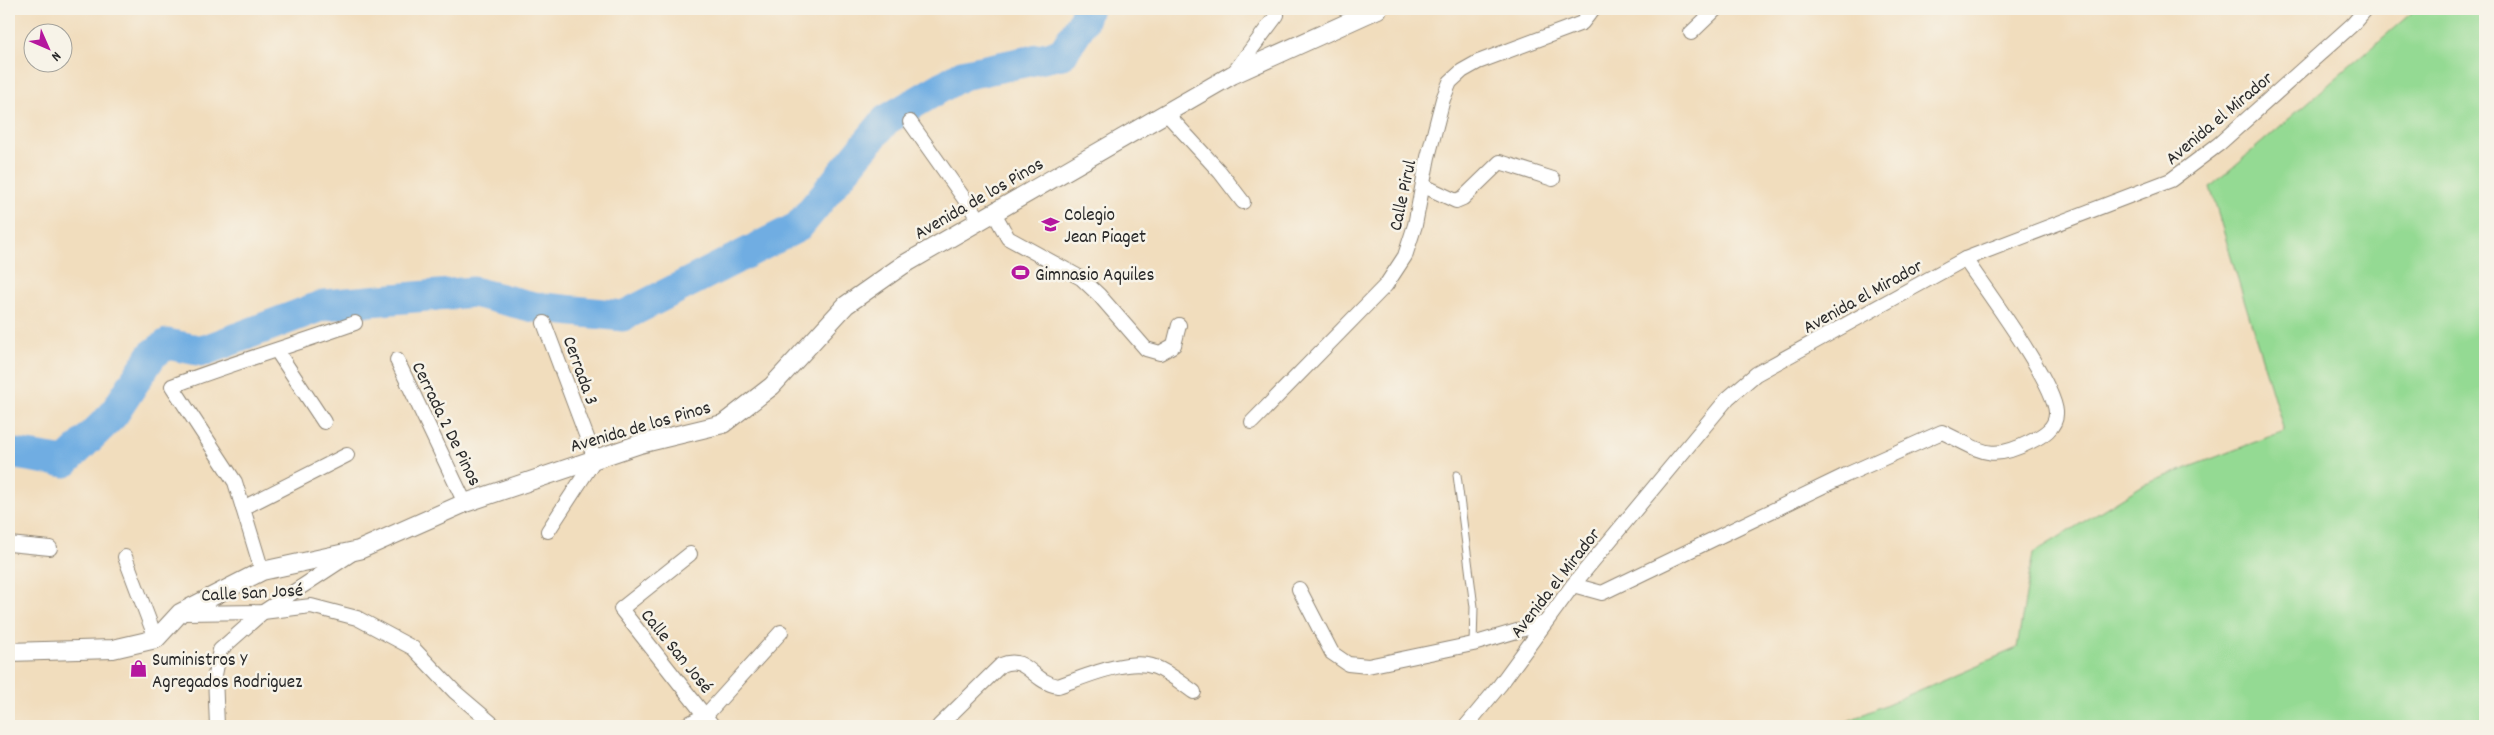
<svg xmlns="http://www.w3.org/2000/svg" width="2494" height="735" font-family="Dekko,sans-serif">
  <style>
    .green { fill: #94da93; stroke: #60825f }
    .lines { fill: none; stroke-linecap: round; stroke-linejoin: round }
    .river { stroke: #70ade2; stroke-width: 31 }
    .service-casing { stroke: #8e8474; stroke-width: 9 }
    .minor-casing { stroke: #8e8474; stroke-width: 16 }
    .tertiary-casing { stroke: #8e8474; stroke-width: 20 }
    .service { stroke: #fff; stroke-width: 7 }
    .minor { stroke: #fff; stroke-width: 14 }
    .tertiary { stroke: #fff; stroke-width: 18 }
    .labels { text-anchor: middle; stroke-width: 5; stroke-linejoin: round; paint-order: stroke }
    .street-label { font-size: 19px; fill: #2b2b2b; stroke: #f7f3e8 }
    .poi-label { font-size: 19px; fill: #2b2b2b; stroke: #f7f3e8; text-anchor: start }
  </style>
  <rect width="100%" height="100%" fill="#f7f3e8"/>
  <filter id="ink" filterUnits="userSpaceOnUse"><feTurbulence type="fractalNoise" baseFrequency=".02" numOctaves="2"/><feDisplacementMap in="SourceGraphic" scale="10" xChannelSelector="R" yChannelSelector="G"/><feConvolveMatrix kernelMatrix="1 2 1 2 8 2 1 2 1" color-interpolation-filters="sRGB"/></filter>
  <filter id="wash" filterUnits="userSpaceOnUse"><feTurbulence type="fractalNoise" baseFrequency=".0096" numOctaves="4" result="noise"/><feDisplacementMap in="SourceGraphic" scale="20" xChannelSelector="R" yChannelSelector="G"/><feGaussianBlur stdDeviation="1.12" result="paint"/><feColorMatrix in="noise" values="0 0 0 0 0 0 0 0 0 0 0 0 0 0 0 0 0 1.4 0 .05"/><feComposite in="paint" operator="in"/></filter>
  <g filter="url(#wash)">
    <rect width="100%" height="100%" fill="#f1ddbd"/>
    <polygon class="green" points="2416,9 2485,9 2485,726 1827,726 1841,724 2017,648 2033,553 2143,485 2284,431 2210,187"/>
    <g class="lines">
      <polyline class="river" points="9,453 65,462 113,415 152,355 167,344 203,351 324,305 473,292 534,307 623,316 798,227 886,120 962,75 1062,54 1082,23 1087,9"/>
    </g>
  </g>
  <g filter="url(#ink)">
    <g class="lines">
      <defs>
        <polyline id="service" points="1457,475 1474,607 1473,644"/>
        <g id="minor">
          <polyline points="1691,33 1716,9"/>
          <polyline points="1232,75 1277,15 1274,9"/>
          <polyline points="1166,113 1220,172 1243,202"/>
          <polyline points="910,122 980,221"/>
          <polyline points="1424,186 1456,201 1463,198 1500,162 1553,179"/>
          <polyline points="994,213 1008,238 1081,278 1099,295 1146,349 1160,353 1174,345 1179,325"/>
          <polyline points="544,323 595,459 548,531"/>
          <polyline points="277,351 324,422"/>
          <polyline points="397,360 465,503"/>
          <polyline points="1252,422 1386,285 1405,256 1415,225 1428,157 1443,99 1450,82 1462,71 1478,62 1582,23 1593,9"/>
          <polyline points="243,508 347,455"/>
          <polyline points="9,544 50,548"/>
          <polyline points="690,554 621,609 713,726"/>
          <polyline points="125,557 156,639"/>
          <path d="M262 571 235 482 172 386C232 363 294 345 355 323"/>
          <path d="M1573 585 1602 593 1846 475 1942 432C1981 450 1989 463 2030 442 2042 436 2057 428 2056 412 2054 381 1985 289 1965 259"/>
          <polyline points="1299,589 1332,653 1348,664 1368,666 1473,644 1544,623"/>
          <polyline points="183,613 263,612 311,606 357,618 413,648 455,692 495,726"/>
          <polyline points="217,726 215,675 220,650 263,612 353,553"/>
          <polyline points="684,726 706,715 781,632"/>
          <path d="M939 726 1001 665C1027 654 1032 682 1058 686 1085 677 1128 657 1155 667 1169 672 1182 684 1194 692"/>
          <polyline points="1466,726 1500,685 1573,585 1728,398 1756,374 1965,259 2171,180 2219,144 2352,25 2366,9"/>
        </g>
        <polyline id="tertiary" points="9,652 113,649 156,639 180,613 262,571 359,550 465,503 640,444 723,424 772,386 846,305 903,265 1232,75 1378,9"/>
      </defs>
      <use href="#service" class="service-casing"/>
      <use href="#minor" class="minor-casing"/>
      <use href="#tertiary" class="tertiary-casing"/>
      <use href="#service" class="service"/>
      <use href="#minor" class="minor"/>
      <use href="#tertiary" class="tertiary"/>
    </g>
  </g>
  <defs>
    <symbol id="school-bare" viewBox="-9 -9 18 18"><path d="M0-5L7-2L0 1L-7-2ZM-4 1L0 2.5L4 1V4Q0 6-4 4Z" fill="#b5179e" stroke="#f7f3e8" stroke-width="2.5" paint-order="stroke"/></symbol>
    <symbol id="stadium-bare" viewBox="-9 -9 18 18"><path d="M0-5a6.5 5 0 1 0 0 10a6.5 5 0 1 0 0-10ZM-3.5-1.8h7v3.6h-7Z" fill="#b5179e" stroke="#f7f3e8" stroke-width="2.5" paint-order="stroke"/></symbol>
    <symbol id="shop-bare" viewBox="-9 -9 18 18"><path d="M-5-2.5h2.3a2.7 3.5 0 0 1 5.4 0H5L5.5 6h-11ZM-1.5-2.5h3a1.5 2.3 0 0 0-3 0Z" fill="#b5179e" stroke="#f7f3e8" stroke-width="2.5" paint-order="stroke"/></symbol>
  </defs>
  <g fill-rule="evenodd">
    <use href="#school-bare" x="1038" y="212" width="25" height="25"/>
    <use href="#stadium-bare" x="1008" y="260" width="25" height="25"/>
    <use href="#shop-bare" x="126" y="656" width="25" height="25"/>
  </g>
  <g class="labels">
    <g class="street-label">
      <text transform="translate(2218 117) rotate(-40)" y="7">Avenida el Mirador</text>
      <text transform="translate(1401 195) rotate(-78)" y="7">Calle Pirul</text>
      <text transform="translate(978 197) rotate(-30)" y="7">Avenida de los Pinos</text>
      <text transform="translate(1862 295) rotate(-29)" y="7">Avenida el Mirador</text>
      <text transform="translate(582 370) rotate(70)" y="7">Cerrada 3</text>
      <text transform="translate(448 423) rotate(64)" y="7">Cerrada 2 De Pinos</text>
      <text transform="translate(640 425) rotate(-16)" y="7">Avenida de los Pinos</text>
      <text transform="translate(1554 582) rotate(-52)" y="7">Avenida el Mirador</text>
      <text transform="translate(252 591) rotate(-3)" y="7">Calle San José</text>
      <text transform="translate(678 650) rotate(51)" y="7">Calle San José</text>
    </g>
    <g class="poi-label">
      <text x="1064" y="220">Colegio<tspan x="1064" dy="22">Jean Piaget</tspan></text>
      <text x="1035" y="280">Gimnasio Aquiles</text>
      <text x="152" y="665">Suministros Y<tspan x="152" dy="22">Agregados Rodriguez</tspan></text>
    </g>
  </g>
  <rect width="2494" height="735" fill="none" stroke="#f7f3e8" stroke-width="30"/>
  <g transform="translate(48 48) rotate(135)"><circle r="24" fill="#f7f3e8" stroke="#a5a39c"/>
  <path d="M0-4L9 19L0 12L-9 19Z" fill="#b5179e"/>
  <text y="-8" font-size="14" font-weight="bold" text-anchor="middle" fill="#2b2b2b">N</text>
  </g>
</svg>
